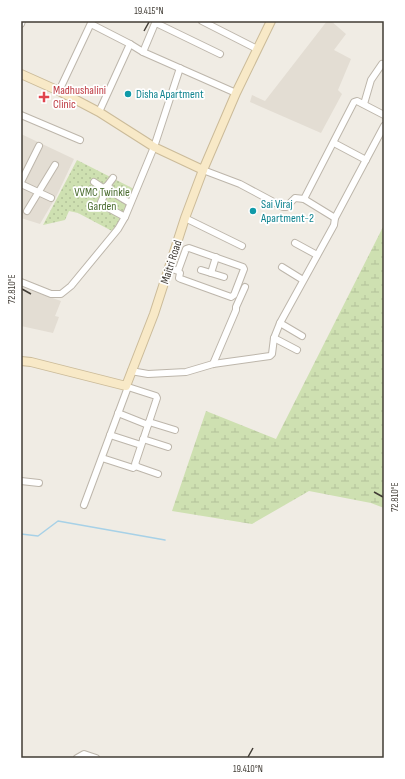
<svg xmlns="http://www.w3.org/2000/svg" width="405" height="779" font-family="'Sofia Sans Condensed',sans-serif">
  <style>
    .residential { fill: #e3ddd3 }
    .wetland { fill: url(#wetland-marsh) }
    .park { fill: url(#park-dots) }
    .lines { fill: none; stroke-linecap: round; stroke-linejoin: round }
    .stream { stroke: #a7d1e7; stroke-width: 1.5 }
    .street-casing { stroke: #bdb6ab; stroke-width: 8 }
    .secondary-casing { stroke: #cbbb99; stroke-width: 10 }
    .street { stroke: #fff; stroke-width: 6 }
    .secondary { stroke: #f8e9c7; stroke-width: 8 }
    .ticks { fill: none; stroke: #413c35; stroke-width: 1.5 }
    .culture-dot { fill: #0f9aa8; stroke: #fff; stroke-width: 1.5 }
    .health-dot { fill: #e0444e; stroke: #fff; stroke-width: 1.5 }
    .labels { text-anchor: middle; stroke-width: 3.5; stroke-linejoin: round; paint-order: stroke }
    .health-label { font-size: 12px; fill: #be3a42; stroke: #fff; text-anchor: start }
    .culture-label { font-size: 12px; fill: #0d838f; stroke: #fff; text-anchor: start }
    .park-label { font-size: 12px; fill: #4a6c30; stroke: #fff }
    .street-label { font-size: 12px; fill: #413c35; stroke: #fff }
    .neatline { fill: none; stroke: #413c35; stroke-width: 1.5 }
    .ticks-label { font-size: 10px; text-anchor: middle; fill: #413c35 }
  </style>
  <defs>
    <pattern id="wetland-marsh" width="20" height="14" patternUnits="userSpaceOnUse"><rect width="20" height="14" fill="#cee0b1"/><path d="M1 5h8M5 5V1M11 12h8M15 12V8" fill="none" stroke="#b2c199"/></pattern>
    <pattern id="park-dots" width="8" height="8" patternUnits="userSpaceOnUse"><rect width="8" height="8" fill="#cee0b1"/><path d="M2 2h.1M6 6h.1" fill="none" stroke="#b2c199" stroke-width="1.8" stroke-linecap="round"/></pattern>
  </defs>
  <rect width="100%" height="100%" fill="#f0ece4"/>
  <g class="residential">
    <polygon points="327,21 331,21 346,34 334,50 351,59 338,90 342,94 321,133 250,102 252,95 265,101"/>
    <polygon points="21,134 74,159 57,195 40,224 21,218"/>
    <polygon points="21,287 61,301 55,316 59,317 53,333 21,326"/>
  </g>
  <polygon class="wetland" points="384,225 384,508 371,503 309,491 252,524 172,511 206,411 276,439"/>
  <polygon class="park" points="77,160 134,189 123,215 112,231 78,213 69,211 65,220 43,225"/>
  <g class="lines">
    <polyline class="stream" points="21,534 38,536 58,521 165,540"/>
    <defs>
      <g id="street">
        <polyline points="202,21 257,49"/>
        <polyline points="156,23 220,54"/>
        <polyline points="21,24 22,21"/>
        <polyline points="91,24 130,44 143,52 236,93"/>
        <polyline points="143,52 156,21"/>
        <polyline points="59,91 92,21"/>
        <polyline points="364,104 371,80 382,64"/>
        <polyline points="99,112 130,44"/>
        <polyline points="21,115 80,140"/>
        <polyline points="334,143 366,160"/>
        <polyline points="203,170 240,184 283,207 286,207 295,198 304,199 335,218"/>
        <polyline points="21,182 39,146"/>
        <polyline points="94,182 103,188 105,193 107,193 110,191 109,187 107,186 103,188"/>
        <polyline points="21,184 51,198"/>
        <polyline points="107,186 113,178"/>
        <polyline points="110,191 130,203"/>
        <polyline points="105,193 101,202 101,204 125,217"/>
        <polyline points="304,199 354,102 357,101 384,115"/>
        <polyline points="27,211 55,165"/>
        <polyline points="185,218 242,246"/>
        <polyline points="295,243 317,255"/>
        <polyline points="282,267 303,280"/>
        <polyline points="169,268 178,271 186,249 189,248 243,267 244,269 234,295 231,297 181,279 179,278 180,273 178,271"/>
        <polyline points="201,270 224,277"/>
        <polyline points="211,273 216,257"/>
        <polyline points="21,282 51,294 61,294 71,286 118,229 125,217 154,147 180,68"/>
        <polyline points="280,323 302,336"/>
        <polyline points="274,338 297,350"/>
        <polyline points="213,364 236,310 236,307 245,287"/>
        <polyline points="131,371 148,374 186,372 213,364 270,356 272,354 274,338 280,323 334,225 335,218 384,126"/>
        <polyline points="128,387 156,396 157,398 135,464 138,467 158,474"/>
        <polyline points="118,413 148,425"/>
        <polyline points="149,422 175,430"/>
        <polyline points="110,435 141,445"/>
        <polyline points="143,439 168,447"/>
        <polyline points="102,458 133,468 136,466"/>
        <polyline points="21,481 39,483"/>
        <polyline points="84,505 128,387 126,386"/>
        <polyline points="77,758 84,754 96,758"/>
      </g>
      <g id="secondary">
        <polyline points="21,74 59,91 99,112 154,147 203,170"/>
        <polyline points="21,361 31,362 126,386 154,314 185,218 203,170 236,93 271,21"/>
      </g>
    </defs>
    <use href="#street" class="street-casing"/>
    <use href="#secondary" class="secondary-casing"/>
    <use href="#street" class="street"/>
    <use href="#secondary" class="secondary"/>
  </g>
  <path class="ticks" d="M144 31 149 22M22 289 31 294M374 492 383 497M248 757 253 748"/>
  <g class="culture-dot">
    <circle cx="128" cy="94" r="4"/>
    <circle cx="253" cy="211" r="4"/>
  </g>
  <path class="health-dot" d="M42 91h4v4h4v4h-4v4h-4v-4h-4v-4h4z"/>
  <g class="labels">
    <g class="health-label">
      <text x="53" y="94">Madhushalini<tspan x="53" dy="14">Clinic</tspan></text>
    </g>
    <g class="culture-label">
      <text x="136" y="98">Disha Apartment</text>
      <text x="261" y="208">Sai Viraj<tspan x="261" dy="14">Apartment-2</tspan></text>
    </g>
    <g class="park-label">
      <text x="102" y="196">VVMC Twinkle<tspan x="102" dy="14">Garden</tspan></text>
    </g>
    <g class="street-label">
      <text transform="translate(171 262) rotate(-72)" y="4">Maitri Road</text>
    </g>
  </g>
  <rect width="405" height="779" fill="none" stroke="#ffffff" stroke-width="44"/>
  <rect x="22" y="22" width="361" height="735" class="neatline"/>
  <g class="ticks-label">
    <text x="149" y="14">19.415°N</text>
    <text transform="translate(11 289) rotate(-90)" y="4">72.810°E</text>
    <text transform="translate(394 497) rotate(-90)" y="4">72.810°E</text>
    <text x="248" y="772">19.410°N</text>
  </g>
</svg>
